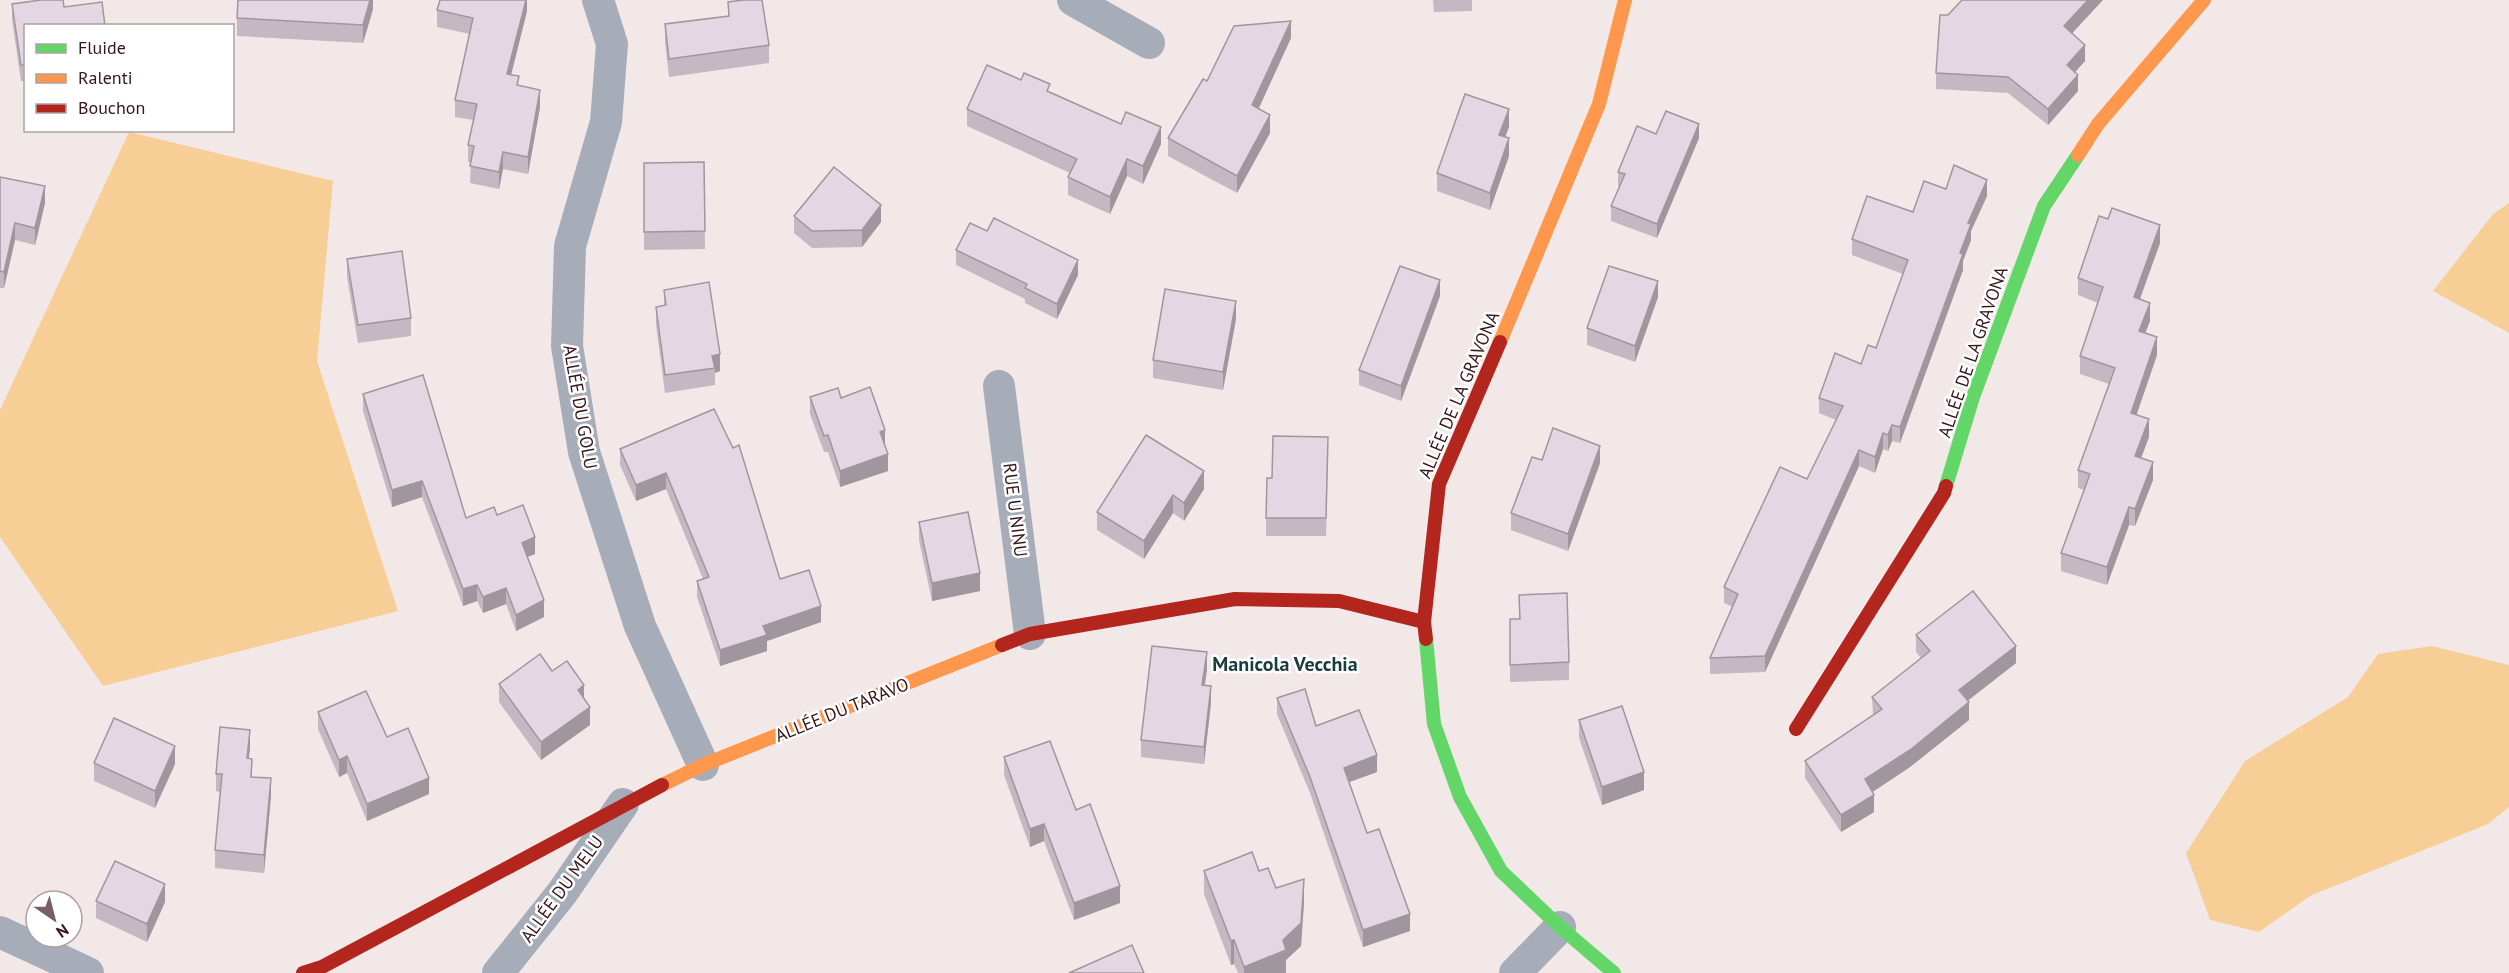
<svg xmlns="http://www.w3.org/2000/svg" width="2509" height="973" font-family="'PT Sans',sans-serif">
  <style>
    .green { fill: #f7cf96 }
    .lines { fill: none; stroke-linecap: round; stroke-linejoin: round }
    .street { stroke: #a7adb8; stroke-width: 32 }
    .fast { stroke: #63d668; stroke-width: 14 }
    .slow { stroke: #ff974d; stroke-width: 14 }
    .jam { stroke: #b3261e; stroke-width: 14 }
    .wall { fill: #c4b8c2 }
    .shaded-wall { fill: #a0969e }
    .building { fill: #e4d6e2; stroke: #a0969e; stroke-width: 1.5 }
    .labels { text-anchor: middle; stroke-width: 5; stroke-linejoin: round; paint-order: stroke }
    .street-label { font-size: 18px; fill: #371518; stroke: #fff }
    .neighbourhood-label { font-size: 20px; font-weight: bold; fill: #193c3c; stroke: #fff }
  </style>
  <rect width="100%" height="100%" fill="#f2e8e8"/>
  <g class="green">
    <polygon points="129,132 333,181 317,361 398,611 103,686 0,537 0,410"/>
    <polygon points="2509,203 2509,333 2433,291 2493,214"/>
    <polygon points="2432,646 2509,665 2509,807 2488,824 2310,896 2259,932 2210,920 2186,853 2245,761 2348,697 2378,654"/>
  </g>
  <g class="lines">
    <g class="street">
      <polyline points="598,0 612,44 606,122 570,246 567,346 584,452 640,626 703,765"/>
      <polyline points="1073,0 1149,43"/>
      <polyline points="999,386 1030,634"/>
      <polyline points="0,932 88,973"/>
      <polyline points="498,973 562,893 623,804"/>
      <polyline points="1515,973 1560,927"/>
    </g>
    <g class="fast">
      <polyline points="1946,486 1973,397 2044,206 2078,155"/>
      <polyline points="1426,639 1434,724 1460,797 1501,871 1560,927 1614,973"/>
    </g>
    <g class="slow">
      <polyline points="2078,155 2098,124 2204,0"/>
      <polyline points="1500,342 1599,104 1625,0"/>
      <polyline points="662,785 703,765 1002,645"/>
    </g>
    <g class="jam">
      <polyline points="1426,639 1424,622 1439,484 1500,342"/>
      <polyline points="1002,645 1030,634 1235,599 1339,601 1424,622"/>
      <polyline points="1796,729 1944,493 1946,486"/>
      <polyline points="303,973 322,967 662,785"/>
    </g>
  </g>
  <g class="wall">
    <polygon points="373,0 373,9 363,43 237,36 237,18"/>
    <polygon points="527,0 527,11 511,75 519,86 540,107 528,174 503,169 499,189 470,183 471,162 468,162 468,145 474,120 455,117 455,100 470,34 437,27 437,10"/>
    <polygon points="1433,0 1472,0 1472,11 1434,12"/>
    <polygon points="728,2 769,45 769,63 669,77 665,42 665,24 728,16"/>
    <polygon points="12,4 64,7 26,26 26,81 21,81 12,20"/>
    <polygon points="2072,33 2085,61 2075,72 2078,91 2048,125 2008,93 1936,89 1936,73"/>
    <polygon points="1291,38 1258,109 1270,133 1237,193 1168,156 1168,138 1207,81"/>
    <polygon points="1050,92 1161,144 1143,184 1127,176 1110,214 1068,195 1068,177 1070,173 967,126 967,109"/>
    <polygon points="1509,127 1505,137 1509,156 1490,210 1437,191 1437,173"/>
    <polygon points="1656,134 1699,138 1657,238 1611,221 1611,206 1620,187 1618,186 1618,172"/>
    <polygon points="704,162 705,249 644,250 644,163"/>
    <polygon points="0,177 45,203 35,245 15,240 4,288 0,288"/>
    <polygon points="1946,189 1987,196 1971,231 1971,240 1963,261 1963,270 1900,443 1892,441 1888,451 1883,449 1875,473 1859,466 1765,672 1710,674 1710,658 1733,607 1724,603 1724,587 1807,479 1836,420 1819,413 1819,398 1861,364 1876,348 1903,274 1852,255 1852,239 1913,212"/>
    <polygon points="794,216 881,222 862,247 812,248 794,233"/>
    <polygon points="2160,243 2140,299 2150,321 2145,333 2157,355 2136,415 2149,437 2141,458 2153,480 2135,526 2129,525 2107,585 2061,571 2061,553 2084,490 2078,488 2078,470 2109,384 2080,374 2080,356 2098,303 2078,295 2078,278"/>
    <polygon points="956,250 1078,275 1057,319 1025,303 1025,299 956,265"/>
    <polygon points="347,259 411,318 411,336 358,343 347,277"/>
    <polygon points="664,290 720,371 715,373 715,385 665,393 656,325 656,307 664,306"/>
    <polygon points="1440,296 1401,401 1359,385 1359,370"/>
    <polygon points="1658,297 1635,362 1587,345 1587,328"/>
    <polygon points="1236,319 1223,390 1153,378 1153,360"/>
    <polygon points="363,394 466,518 497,515 535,554 527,557 544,617 516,631 506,604 483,613 477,601 463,606 422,497 392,507 363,411"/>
    <polygon points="810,397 841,398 885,447 888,471 840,487 828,452 824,452 810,414"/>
    <polygon points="714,409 780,579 821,622 767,641 767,651 720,666 697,597 697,581 703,579 666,489 636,501 620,465 620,449"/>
    <polygon points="1146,435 1204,489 1184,521 1173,513 1144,559 1097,530 1097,512"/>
    <polygon points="1328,455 1326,536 1266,536 1266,518"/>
    <polygon points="1600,463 1568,551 1511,530 1511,513"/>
    <polygon points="919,522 980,591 932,601 919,540"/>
    <polygon points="1519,595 1569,662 1569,680 1510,682 1510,619 1519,619"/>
    <polygon points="1916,635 2016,663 1968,701 1969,720 1910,767 1872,792 1874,812 1841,832 1805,778 1805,761 1873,715 1872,697 1921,658 1916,652"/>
    <polygon points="1207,669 1205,685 1211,703 1204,764 1141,757 1141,740"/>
    <polygon points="552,671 584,699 590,725 541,760 499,702 499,684"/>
    <polygon points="1277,698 1377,772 1349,782 1367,833 1410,931 1363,947 1310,793 1277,714"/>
    <polygon points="318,712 387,737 429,794 367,821 347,773 339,777 318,729"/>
    <polygon points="1579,720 1644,790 1602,805 1579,738"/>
    <polygon points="250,748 248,759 252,777 271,796 264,873 215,868 215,850 220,792 216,791 216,774"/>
    <polygon points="1004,757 1076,810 1120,903 1074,920 1044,841 1030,847 1004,775"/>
    <polygon points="94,763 175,764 155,808 94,781"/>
    <polygon points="1204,871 1259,871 1276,888 1304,903 1301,946 1286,960 1286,973 1238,973 1234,964 1231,965 1204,894"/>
    <polygon points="96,901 165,902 147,942 96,918"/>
  </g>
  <g class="shaded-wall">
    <polygon points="370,0 373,0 373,9 363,43 363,25"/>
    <polygon points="526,0 527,0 527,11 507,91 507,74"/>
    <polygon points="2088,0 2103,0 2064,42 2064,26"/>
    <polygon points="1291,21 1291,38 1252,123 1252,105"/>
    <polygon points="2085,45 2085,61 2067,81 2067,65"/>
    <polygon points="2078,75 2078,91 2048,125 2048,109"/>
    <polygon points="540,90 540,107 528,174 528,157"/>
    <polygon points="1509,109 1509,127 1499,153 1499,135"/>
    <polygon points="1270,115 1270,133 1237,193 1237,176"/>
    <polygon points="1699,124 1699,138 1657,238 1657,224"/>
    <polygon points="1161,127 1161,144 1143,184 1143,166"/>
    <polygon points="1509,138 1509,156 1490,210 1490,193"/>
    <polygon points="503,152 503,169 499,189 499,172"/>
    <polygon points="1127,159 1127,176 1110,214 1110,197"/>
    <polygon points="1987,180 1987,196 1971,231 1971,240 1963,261 1963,270 1900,443 1900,427 1960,253 1968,223"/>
    <polygon points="45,186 45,203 35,245 35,228"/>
    <polygon points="881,205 881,222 862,247 862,230"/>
    <polygon points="15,223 15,240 4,288 4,272"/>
    <polygon points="2160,225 2160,243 2134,315 2134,297"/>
    <polygon points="1078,260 1078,275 1057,319 1057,304"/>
    <polygon points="1440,280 1440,296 1401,401 1401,386"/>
    <polygon points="1658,281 1658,297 1635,362 1635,346"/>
    <polygon points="1236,301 1236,319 1223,390 1223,372"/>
    <polygon points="2150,303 2150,321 2139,349 2139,331"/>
    <polygon points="2157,337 2157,355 2131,431 2131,413"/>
    <polygon points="720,354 720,371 715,373 715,368 712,356"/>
    <polygon points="2149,419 2149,437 2135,474 2135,456"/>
    <polygon points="1892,425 1892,441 1888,451 1888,435"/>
    <polygon points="885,430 885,447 880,432"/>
    <polygon points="1883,433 1883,449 1875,473 1875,457"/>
    <polygon points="1600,446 1600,463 1568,551 1568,534"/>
    <polygon points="1859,450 1859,466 1765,672 1765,656"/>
    <polygon points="888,454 888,471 840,487 840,471"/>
    <polygon points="2153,462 2153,480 2135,526 2135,509"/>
    <polygon points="1204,471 1204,489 1184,521 1184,503"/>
    <polygon points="666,473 666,489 636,501 636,485"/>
    <polygon points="422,481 422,497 392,507 392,490"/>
    <polygon points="1173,495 1173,513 1144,559 1144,541"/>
    <polygon points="2129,507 2129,525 2107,585 2107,567"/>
    <polygon points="535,537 535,554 522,559 522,543"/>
    <polygon points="980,573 980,591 932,601 932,583"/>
    <polygon points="477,585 477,601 463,606 463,589"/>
    <polygon points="506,588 506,604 483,613 483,597"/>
    <polygon points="544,600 544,617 516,631 516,615"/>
    <polygon points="821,606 821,622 767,641 767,651 720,666 720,650 763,626"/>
    <polygon points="2016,646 2016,663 1959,707 1959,690"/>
    <polygon points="1207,652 1207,669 1202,702 1202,685"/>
    <polygon points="584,685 584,703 578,690"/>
    <polygon points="1211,686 1211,703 1204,764 1204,747"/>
    <polygon points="1969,702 1969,720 1910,767 1865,797 1865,779"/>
    <polygon points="590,707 590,725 541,760 541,742"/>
    <polygon points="250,730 250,748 247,776 247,758"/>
    <polygon points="175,746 175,764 155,808 155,791"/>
    <polygon points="1377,755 1377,772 1344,784 1344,768"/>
    <polygon points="347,756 347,773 339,777 339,760"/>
    <polygon points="1644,772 1644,790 1602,805 1602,787"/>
    <polygon points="271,778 271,796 264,873 264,855"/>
    <polygon points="429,778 429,794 367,821 367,804"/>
    <polygon points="1874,795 1874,812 1841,832 1841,815"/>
    <polygon points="1044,824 1044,841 1030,847 1030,829"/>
    <polygon points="1304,879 1304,903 1301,946 1286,960 1286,973 1244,973 1244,967 1283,940"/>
    <polygon points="165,884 165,902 147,942 147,924"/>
    <polygon points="1120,886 1120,903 1074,920 1074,903"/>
    <polygon points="1410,914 1410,931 1363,947 1363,930"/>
    <polygon points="1234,940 1234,964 1231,965 1231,941"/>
  </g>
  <g class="building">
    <polygon points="41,0 63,0 64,7 102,2 105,26 26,26 26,65 21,65 12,4"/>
    <polygon points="238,0 370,0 363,25 237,18"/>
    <polygon points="440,0 526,0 507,74 519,76 517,85 540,90 528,157 503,152 499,172 470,166 474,146 468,145 477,104 455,100 473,18 437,10"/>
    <polygon points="743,0 762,0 769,45 669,59 665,24 729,16 728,2"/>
    <polygon points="1962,0 2088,0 2064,26 2085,45 2067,65 2078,75 2048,109 2008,77 1936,73 1940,15 1948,15"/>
    <polygon points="1291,21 1252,105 1270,115 1237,176 1168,138 1203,79 1207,81 1234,26"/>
    <polygon points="987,65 1021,80 1024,73 1050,84 1047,91 1121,124 1126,112 1161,127 1143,166 1127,159 1110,197 1068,177 1077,159 967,109"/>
    <polygon points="1465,94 1509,109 1499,135 1509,138 1490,193 1437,173"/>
    <polygon points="1666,111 1699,124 1657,224 1611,206 1625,174 1618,172 1637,126 1656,134"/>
    <polygon points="704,162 705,231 644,232 644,163"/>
    <polygon points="1954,165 1987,180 1968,223 1971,224 1960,253 1963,254 1900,427 1892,425 1888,435 1883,433 1875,457 1859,450 1765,656 1710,658 1738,594 1724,587 1780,467 1807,479 1843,406 1819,398 1835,353 1861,364 1868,345 1876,348 1908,260 1852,239 1867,196 1913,212 1924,181 1946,189"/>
    <polygon points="834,167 881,205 862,230 812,231 794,216"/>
    <polygon points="0,177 45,186 35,228 15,223 4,272 0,271"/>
    <polygon points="2112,208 2160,225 2134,297 2150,303 2139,331 2157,337 2131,413 2149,419 2135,456 2153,462 2135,509 2129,507 2107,567 2061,553 2090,474 2078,470 2115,368 2080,356 2103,287 2078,278 2099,216 2108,219"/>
    <polygon points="994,218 1078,260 1057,304 1025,288 1027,284 956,250 970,223 987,231"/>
    <polygon points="402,251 411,318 358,325 347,259"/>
    <polygon points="1400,266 1440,280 1401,386 1359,370"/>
    <polygon points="1609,266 1658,281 1635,346 1587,328"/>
    <polygon points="709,282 720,354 712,356 715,368 665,375 656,307 666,305 664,290"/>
    <polygon points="1165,289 1236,301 1223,372 1153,360"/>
    <polygon points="423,375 466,518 494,507 497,515 523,505 535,537 522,543 544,600 516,615 506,588 483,597 477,585 463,589 422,481 392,490 363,394"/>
    <polygon points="870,387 885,430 880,432 888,454 840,471 828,435 824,436 810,397 838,388 841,398"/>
    <polygon points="714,409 733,448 739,445 780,579 809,570 821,606 763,626 767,635 720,650 697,581 709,577 666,473 636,485 620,449"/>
    <polygon points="1553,428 1600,446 1568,534 1511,513 1532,457 1542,460"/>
    <polygon points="1146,435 1204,471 1184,503 1173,495 1144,541 1097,512"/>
    <polygon points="1273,436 1328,437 1326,518 1266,518 1267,478 1272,478"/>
    <polygon points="968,512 980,573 932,583 919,522"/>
    <polygon points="1973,591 2016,646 1959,690 1969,702 1910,750 1865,779 1874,795 1841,815 1805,761 1882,709 1872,697 1930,651 1916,635"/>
    <polygon points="1567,593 1569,662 1510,665 1510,619 1520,619 1519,595"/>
    <polygon points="1152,646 1207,652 1202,685 1211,686 1204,747 1141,740"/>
    <polygon points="540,654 552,671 567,661 584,685 578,690 590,707 541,742 499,684"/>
    <polygon points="1305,689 1316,726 1359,710 1377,755 1344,768 1367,833 1379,829 1410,914 1363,930 1310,777 1277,698"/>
    <polygon points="366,691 387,737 408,728 429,778 367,804 347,756 339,760 318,712"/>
    <polygon points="1622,706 1644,772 1602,787 1579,720"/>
    <polygon points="114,718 175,746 155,791 94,763"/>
    <polygon points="220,727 250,730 247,758 252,759 251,777 271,778 264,855 215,850 222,774 216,774"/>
    <polygon points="1050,741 1076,810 1090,804 1120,886 1074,903 1044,824 1030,829 1004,757"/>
    <polygon points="1252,852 1259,871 1268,868 1276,888 1304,879 1301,923 1283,940 1286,950 1244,967 1234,940 1231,941 1204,871"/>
    <polygon points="115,861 165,884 147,924 96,901"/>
    <polygon points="1132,945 1144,973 1069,973"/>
  </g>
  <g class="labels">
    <g class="street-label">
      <text transform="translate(1973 352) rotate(-71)" y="6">ALLÉE DE LA GRAVONA</text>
      <text transform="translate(1459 395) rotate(-67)" y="6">ALLÉE DE LA GRAVONA</text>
      <text transform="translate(580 407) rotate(80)" y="6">ALLÉE DU GOLU</text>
      <text transform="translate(1015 510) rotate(83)" y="6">RUE U NINU</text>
      <text transform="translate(842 710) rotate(-22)" y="6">ALLÉE DU TARAVO</text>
      <text transform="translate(562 889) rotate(-54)" y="6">ALLÉE DU MELU</text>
    </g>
    <g class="neighbourhood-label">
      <text x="1285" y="671">Manicola Vecchia</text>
    </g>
  </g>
  <rect x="24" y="24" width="210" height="108" fill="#ffffff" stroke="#afa1a3" stroke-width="1.5"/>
  <rect x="36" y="44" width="30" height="9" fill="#63d668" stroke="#afa1a3" stroke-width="1.5"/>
  <text x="78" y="54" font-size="18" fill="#371518">Fluide</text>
  <rect x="36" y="74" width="30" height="9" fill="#ff974d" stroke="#afa1a3" stroke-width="1.5"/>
  <text x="78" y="84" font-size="18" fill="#371518">Ralenti</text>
  <rect x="36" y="104" width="30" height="9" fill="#b3261e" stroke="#afa1a3" stroke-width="1.5"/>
  <text x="78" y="114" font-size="18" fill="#371518">Bouchon</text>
  <g transform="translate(54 919) rotate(145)"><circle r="28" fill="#ffffff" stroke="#afa1a3" stroke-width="1.5"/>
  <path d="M0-4.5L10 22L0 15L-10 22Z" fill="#785f61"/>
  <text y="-9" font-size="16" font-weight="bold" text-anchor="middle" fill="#371518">N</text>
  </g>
</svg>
